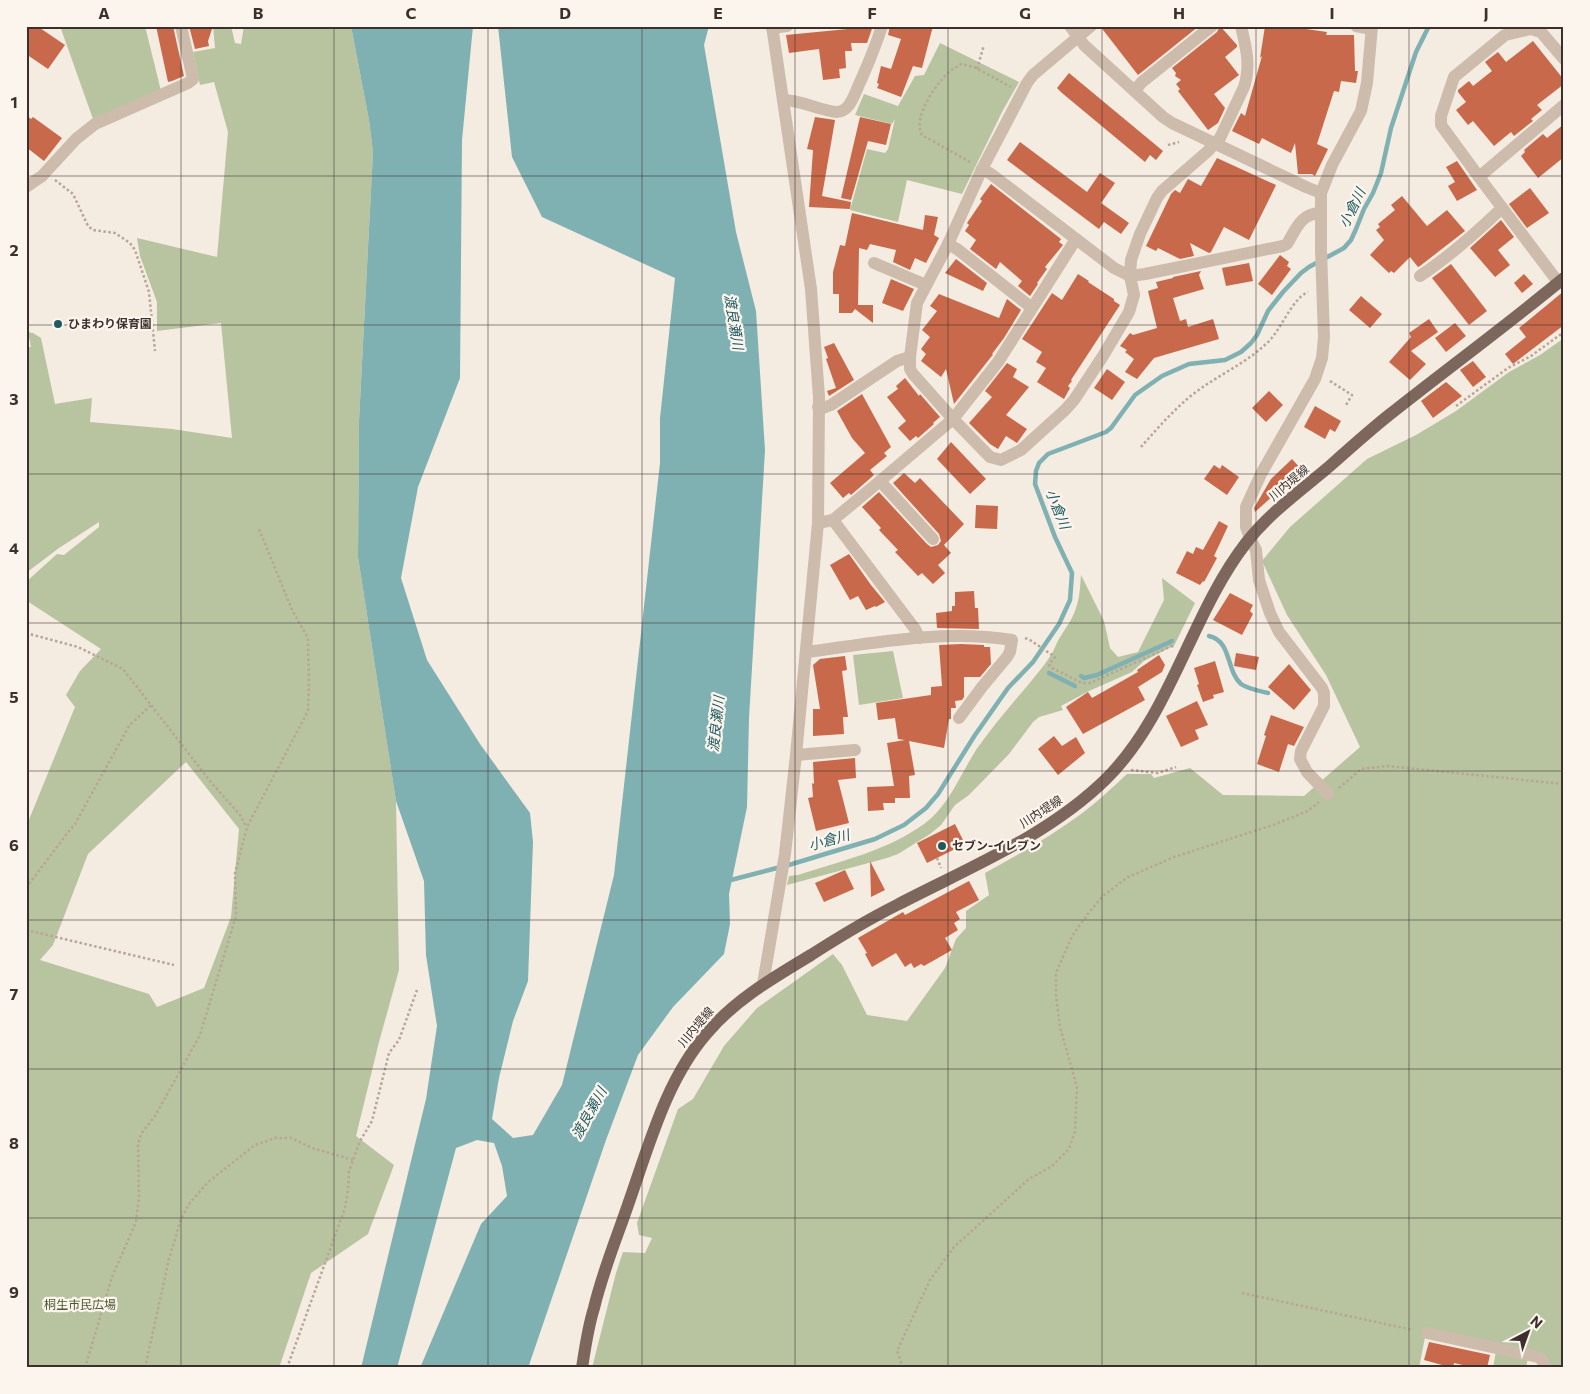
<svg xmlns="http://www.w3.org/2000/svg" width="1590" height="1394" font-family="Commissioner,'Noto Sans JP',sans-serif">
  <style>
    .green { fill: #b8c4a0; fill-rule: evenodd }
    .water { fill: #7fb0b2 }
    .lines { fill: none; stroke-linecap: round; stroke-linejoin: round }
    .stream { stroke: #7fb0b2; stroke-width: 4.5 }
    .building { fill: #c8694b }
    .path { stroke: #b9a596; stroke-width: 2.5; stroke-dasharray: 2.5 2.5; stroke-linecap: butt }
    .minor { stroke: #cdbbac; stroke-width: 12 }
    .major { stroke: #7d675c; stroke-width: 12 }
    .grid { fill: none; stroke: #3b302b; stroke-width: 1; stroke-opacity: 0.55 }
    .poi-dot { fill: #1f5a5e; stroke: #fbf5ee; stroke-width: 2 }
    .labels { text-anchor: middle; stroke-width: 4.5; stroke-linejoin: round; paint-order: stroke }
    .poi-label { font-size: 12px; font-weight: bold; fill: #3b302b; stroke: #fbf5ee; text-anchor: start }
    .street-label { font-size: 12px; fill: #3b302b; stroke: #fbf5ee }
    .park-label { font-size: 12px; fill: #4a5a2e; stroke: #fbf5ee }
    .water-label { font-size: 14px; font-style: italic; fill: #1f5a5e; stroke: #fbf5ee }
    .neatline { fill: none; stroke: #3b302b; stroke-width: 2 }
    .grid-label { font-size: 16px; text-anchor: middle; font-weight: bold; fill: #3b302b }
  </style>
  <rect width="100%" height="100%" fill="#f4ebe1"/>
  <g class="green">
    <polygon points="60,26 145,26 161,91 93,119"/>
    <path d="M213 26H231L235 43 241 44 244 26H351L369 120 373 152 359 421 358 557 396 801 399 970 379 1042 356 1136 394 1165 368 1234 311 1273 279 1368H26V827L75 707 66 695 80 671 101 649 27 601 26 582 57 554 64 555 99 527V522L59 548 26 573V348L31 347 28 332 33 333 41 338 55 404 92 398 90 422 172 429 232 438 221 323 157 331V302L140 256 137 238 217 257 228 132 214 82 200 85 193 52 215 48ZM186 762 239 829 231 917 204 988 157 1007 149 994 40 960 53 945 88 854Z"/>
    <polygon points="940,43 1019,82 1002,112 962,194 907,180 898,222 850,210 867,149 885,153 888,149 895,119 892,124 855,115 864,94 898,106 915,76 924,75"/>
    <path d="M1564 338V1368H1551L1547 1360 1425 1337 1419 1368H592L616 1273 623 1252 645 1253 652 1238 639 1235 637 1223 678 1109 693 1099 724 1046 757 1008 833 954 842 965 867 1015 907 1021 945 968 956 939 966 928V911L989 895 985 873C1018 855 1051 836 1081 814 1097 802 1112 788 1127 774H1151L1154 778 1190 768 1223 795 1304 796 1360 747 1326 675 1287 615 1262 561 1290 527 1367 459 1416 435 1456 411 1509 372 1540 355Z"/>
    <path d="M1081 575 1104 621 1110 648 1118 657 1138 652 1164 600 1162 578 1195 603 1173 648 1171 647 1144 661 1132 672 1089 691 1061 706 1063 710 1039 717 1033 722 1009 754 969 795 955 805 941 825 930 834 898 854 887 858 787 885 789 876 798 875C840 861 887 851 924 824 949 806 960 775 976 750 992 727 1010 706 1028 685 1038 672 1050 660 1056 645 1061 633 1072 622 1076 608 1080 597 1080 586 1081 575Z"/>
    <polygon points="893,651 903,698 859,705 853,655"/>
    <polygon points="1496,1351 1528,1358 1526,1368 1493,1368"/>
  </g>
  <polygon class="water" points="351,26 473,26 462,140 460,378 418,487 401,578 427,660 480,744 530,813 533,842 528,981 513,1021 499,1078 492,1119 513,1138 533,1135 562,1085 614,875 660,463 660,418 675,278 542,217 512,157 498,26 709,26 704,45 736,232 756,311 765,450 749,718 747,807 729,894 730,924 724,954 673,1007 638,1055 606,1140 528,1368 420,1368 481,1224 507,1196 502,1166 494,1143 477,1140 456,1148 397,1368 361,1368 426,1099 437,1026 426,955 424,881 396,801 358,557 359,421 373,152 369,120"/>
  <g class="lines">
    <g class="stream">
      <path d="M1209 636C1232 641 1226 671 1241 684 1248 689 1259 691 1268 693"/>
      <polyline points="1049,673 1075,686"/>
      <polyline points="1081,676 1084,678 1097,675 1172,641"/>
      <polyline points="727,881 792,864 875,839 904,825 926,808 938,794 975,735 1008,688 1033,662 1059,624 1070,600 1072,573 1055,537 1035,484 1036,471 1039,463 1048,454 1106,432 1111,428 1135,395 1162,376 1189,364 1225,360 1241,352 1251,343 1257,335 1268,311 1283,292 1301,273 1309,267 1344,248 1351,240 1356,229 1364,209 1373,193 1381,173 1391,128 1416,52 1429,26"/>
    </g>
  </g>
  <g class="building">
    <polygon points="29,26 37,26 65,45 48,69 26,54 26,31"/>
    <polygon points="156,26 173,26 184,76 172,81 168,82"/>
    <polygon points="189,26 213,26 208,41 209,46 195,49"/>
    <polygon points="858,26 873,26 867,43 851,43 852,51 845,51 846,68 839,69 840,78 823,80 819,49 789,53 786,35 858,28"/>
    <polygon points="890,26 933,26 922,68 913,66 901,97 877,88 879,84 877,83 881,66 891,69 901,39 888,35"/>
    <polygon points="1100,26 1199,26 1138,75"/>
    <polygon points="1220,26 1237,45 1237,47 1225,57 1239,75 1214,94 1225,108 1218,123 1208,130 1178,91 1180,89 1176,84 1181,80 1175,76 1176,73 1172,68 1217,32"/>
    <polygon points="1265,26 1285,26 1327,32 1326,35 1354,35 1355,71 1358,71 1356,83 1341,81 1339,92 1334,91 1317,144 1328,149 1315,176 1312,174 1298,174 1295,143 1291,153 1262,138 1259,144 1232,131 1241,113 1245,116 1262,56 1260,58"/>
    <polygon points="1533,41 1564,80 1564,84 1537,105 1542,110 1531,119 1533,121 1514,136 1511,132 1494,146 1473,121 1468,125 1456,110 1466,102 1458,92 1458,90 1469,81 1473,86 1492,71 1485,62 1498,52 1506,62"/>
    <polygon points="1069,73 1163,151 1156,160 1150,155 1145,162 1062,93 1057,88"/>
    <polygon points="26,115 31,119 33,117 62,138 44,161 26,147"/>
    <polygon points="815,117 835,120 822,196 851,202 850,209 809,207 813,150 807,149"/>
    <polygon points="860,117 891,124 886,145 868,141 851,200 841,198"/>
    <polygon points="1564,124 1564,157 1538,178 1521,156 1525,152 1524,150 1543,134 1547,138"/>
    <polygon points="1020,142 1087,192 1100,173 1115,183 1101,203 1129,223 1121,234 1104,222 1099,229 1007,160"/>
    <polygon points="1217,158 1276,185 1249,240 1224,227 1211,252 1209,253 1190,243 1194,256 1180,259 1158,248 1156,251 1146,246 1171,194 1175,190 1180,193 1188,179 1201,186"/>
    <polygon points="1457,161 1477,190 1457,201 1448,186 1455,182 1446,167"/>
    <polygon points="991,184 1061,239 1059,242 1063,245 1045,267 1047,269 1037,283 1038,284 1030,296 1018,286 1022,281 1000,262 996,269 970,249 976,240 965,231 969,225 967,223 982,201 980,199"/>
    <polygon points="1530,188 1549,213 1527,228 1509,204"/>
    <polygon points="1402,196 1427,226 1447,210 1465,231 1420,266 1418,267 1410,257 1394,273 1391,271 1389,273 1370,255 1384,240 1376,230 1380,227 1378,224 1395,210 1391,205"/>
    <polygon points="852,213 923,230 925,215 938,217 934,235 939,238 926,263 915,258 910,270 893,262 896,250 870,244 867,250 859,248 858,305 873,305 873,323 855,309 852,313 839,313 839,294 833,294 833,272 840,245 845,246"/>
    <polygon points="1501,220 1514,237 1498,250 1510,265 1495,277 1470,248"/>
    <polygon points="1280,255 1289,262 1287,266 1291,269 1272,295 1258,284"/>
    <polygon points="956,259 987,283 983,291 945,273"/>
    <polygon points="1249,263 1253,281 1226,286 1222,268"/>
    <polygon points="1451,264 1487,311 1469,325 1432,278"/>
    <polygon points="1201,271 1199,275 1204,289 1173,298 1180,321 1186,319 1188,327 1213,319 1219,339 1154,358 1137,379 1125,372 1134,359 1125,352 1127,350 1120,346 1130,333 1133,335 1157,328 1148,291 1158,288 1156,282 1173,278 1173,277"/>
    <polygon points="1078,274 1089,281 1088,282 1114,299 1114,301 1120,305 1071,380 1072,381 1068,386 1070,388 1064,399 1037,382 1046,368 1036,362 1042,352 1022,339 1052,293 1062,300"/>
    <polygon points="1524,274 1533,284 1522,293 1514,283"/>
    <polygon points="891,279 914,289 903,311 882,303"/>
    <polygon points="1564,291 1564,325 1513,364 1505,354 1526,337 1519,328"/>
    <polygon points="939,294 999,318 1007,299 1021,310 1004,338 992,354 993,355 991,357 954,404 946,369 941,377 921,361 926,354 921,349 930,337 922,330 937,311 930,306"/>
    <polygon points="1361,296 1382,314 1370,328 1349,310"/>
    <polygon points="1429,319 1438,332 1411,351 1426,364 1410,380 1389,362 1411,337 1409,333"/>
    <polygon points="1455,323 1466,336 1446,352 1435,338"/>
    <polygon points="834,343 854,380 829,396 827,391 836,388 826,359 828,358 824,347"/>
    <polygon points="1473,361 1486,377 1473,387 1460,370"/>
    <polygon points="1007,363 1017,369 1013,377 1029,387 1006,415 1027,429 1017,443 1006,436 998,449 990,444 969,423 992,397 985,391"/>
    <polygon points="1107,369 1125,382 1112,400 1094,388"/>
    <polygon points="905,378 919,396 920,394 940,417 933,423 934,424 918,438 916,436 910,441 898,428 906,421 887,397 898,389 896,386"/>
    <polygon points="1446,382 1462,396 1433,418 1421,401"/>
    <polygon points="1269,391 1283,405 1266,422 1252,408"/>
    <polygon points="862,394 891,447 884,453 887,456 870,470 874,475 851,495 849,493 843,498 830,483 865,453 852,438 837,411"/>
    <polygon points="1315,406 1341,421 1335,432 1330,429 1325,439 1304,427"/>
    <polygon points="951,442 986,479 970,494 937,459"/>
    <polygon points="1292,459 1302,470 1255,512 1254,508 1271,479"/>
    <polygon points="1214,465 1220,469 1222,465 1239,477 1227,495 1204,479"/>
    <polygon points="904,473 915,483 920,478 964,524 944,545 951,553 938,565 945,573 933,584 922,573 918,576 895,552 898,550 879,530 881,528 862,507 879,492 927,544 931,547 938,545 941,541 939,534 893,483"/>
    <polygon points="976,505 998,506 997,529 975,528"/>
    <polygon points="1219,521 1228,526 1214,556 1217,558 1204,582 1203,581 1200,585 1176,573 1187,551 1193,554 1196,547 1203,550"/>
    <polygon points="849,554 871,585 885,602 876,607 875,606 866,610 858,596 850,600 830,565"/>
    <polygon points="974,591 975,608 978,608 979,629 937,628 936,613 952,611 952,606 955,606 955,592"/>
    <polygon points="1230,593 1253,605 1250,611 1253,614 1242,635 1213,620"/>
    <polygon points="961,644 984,645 984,647 990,647 991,664 980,677 964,677 964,697 962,700 955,701 956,708 951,708 951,719 949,719 944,748 909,741 915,775 909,776 910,798 895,798 895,803 883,803 884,810 868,811 867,787 894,786 887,743 905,740 898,739 895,718 878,720 876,703 931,695 931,687 942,686 939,645"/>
    <polygon points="1236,653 1259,657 1256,670 1234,666"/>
    <polygon points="1159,655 1165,665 1162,672 1138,687 1145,700 1083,734 1066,707 1088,692 1092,698 1138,672 1137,670"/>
    <polygon points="845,656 847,670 842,671 848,717 843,717 844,734 813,736 813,709 820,709 813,665 820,659"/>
    <polygon points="1215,661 1224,692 1213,695 1214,698 1203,702 1197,685 1199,684 1194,668"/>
    <polygon points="1289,664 1311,690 1294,710 1268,687"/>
    <polygon points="1197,701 1208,725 1195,730 1199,739 1181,747 1166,716"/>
    <polygon points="1271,715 1304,727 1294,746 1288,744 1279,772 1257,764 1266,736 1264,735"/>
    <polygon points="1054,736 1062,746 1076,737 1085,753 1058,775 1038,749"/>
    <polygon points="855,758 856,778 838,780 849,823 816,831 808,798 813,797 812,783 814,784 813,762"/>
    <polygon points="955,824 965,844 927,863 917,843"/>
    <polygon points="870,861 885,890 871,897"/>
    <polygon points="845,870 854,889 824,902 815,883"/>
    <polygon points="969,881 979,900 956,912 960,919 954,923 958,930 945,938 952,950 924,966 921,964 914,968 911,963 905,967 896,953 872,967 865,954 867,953 858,938 903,912 905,915"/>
    <polygon points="1429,1342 1490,1355 1487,1368 1476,1368 1454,1363 1453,1368 1424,1360"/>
  </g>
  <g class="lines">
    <g class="path">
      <polyline points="977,69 984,45"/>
      <polyline points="1168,145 1179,142"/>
      <path d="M970 162 922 135C912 118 936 84 948 73 952 69 957 67 961 64L974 67 1011 87"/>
      <polyline points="55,180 73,194 88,226 93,230 115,233 130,243 135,250 149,292 155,351"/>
      <polyline points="1330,381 1352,395 1346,405"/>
      <polyline points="1456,406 1508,368 1531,356 1564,332"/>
      <path d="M1141 447C1155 431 1170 414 1186 400 1212 377 1246 365 1270 340 1282 327 1293 298 1308 292"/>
      <polyline points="26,633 78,647 123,669 210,781 240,815 246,826"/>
      <polyline points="1025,638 1030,640 1055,657 1049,664 1050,667 1082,683 1090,683 1174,645"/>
      <polyline points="1131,770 1158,773 1176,767"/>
      <polyline points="1339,788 1361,769 1387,766 1564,784"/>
      <polyline points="937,858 941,868"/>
      <polyline points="26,888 66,835 75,824 129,726 151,705"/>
      <polyline points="26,930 174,965"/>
      <polyline points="1242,1293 1413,1330"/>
      <polyline points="85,1368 112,1277 136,1222 139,1198 138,1145 141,1134 155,1116 200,1035 236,916 235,873 247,827 308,711 309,681 308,638 292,610 259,529"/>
      <polyline points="145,1368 169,1259 181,1219 189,1204 208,1182 255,1145 275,1138 291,1138 312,1148 353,1160"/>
      <polyline points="287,1368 345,1208 348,1189 349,1171 353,1160 360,1141 372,1121 389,1053 399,1040 417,990"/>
      <polyline points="903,1368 897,1351 930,1280 954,1247 1029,1179 1052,1166 1069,1149 1075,1131 1077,1087 1060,1027 1056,995 1056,973 1072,936 1090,911 1104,895 1128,877 1174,857 1273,825 1308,811 1319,802"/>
    </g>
    <g class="minor">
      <polyline points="1070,26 1084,45 1163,117 1172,123 1306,187 1321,193"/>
      <path d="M1091 26 1033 75 1027 83 982 169 948 244 917 303 910 357V369L913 374 953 419 990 457 1001 460 1021 450 1065 410 1074 400 1103 356 1129 312 1134 295 1130 276 1131 260 1140 234 1157 198 1162 191 1208 151 1220 138 1244 87C1251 66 1246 47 1241 26"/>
      <polyline points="1356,26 1371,29"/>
      <polyline points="772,28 787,26"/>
      <polyline points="1564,59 1541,32 1531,29 1505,35 1454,77 1441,116 1441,125 1479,177 1564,105"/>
      <polyline points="1135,90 1142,82 1212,26"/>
      <path d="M783 100C801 100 818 110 836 112 842 112 846 109 849 105 854 98 857 88 861 80 869 62 876 45 882 26"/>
      <path d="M982 169 991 174 1114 268 1130 276 1145 274 1283 246 1287 244C1296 229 1301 213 1321 213"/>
      <polyline points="1479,177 1558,282"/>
      <polyline points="26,187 42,176 76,139 95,124 188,83 193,79 181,26"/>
      <polyline points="948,244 957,249 1032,308"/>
      <polyline points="874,263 926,285"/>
      <path d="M1420 276C1450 256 1476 233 1502 208"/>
      <polyline points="818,407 823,408 831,405 897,361 910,357"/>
      <polyline points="880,481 933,539"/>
      <polyline points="833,520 915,629 919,638"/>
      <polyline points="818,523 833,520 880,481 953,419 998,362 1076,239"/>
      <path d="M807 652C874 643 944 629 1012 640L1010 652 1007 657 982 687 959 718"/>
      <polyline points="796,755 855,750"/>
      <polyline points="1328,794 1307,772 1300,759 1301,751 1324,706 1324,693 1322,688 1279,632 1270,613 1259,580 1256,550 1250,538 1246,527 1246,507 1261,474 1315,379 1322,358 1324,337 1321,250 1321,193 1332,165 1361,111 1367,83 1372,26"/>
      <polyline points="763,984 785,854 796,755 818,523 819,397 811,289 772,26"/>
      <polyline points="1427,1333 1538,1357 1542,1360 1546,1368"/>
    </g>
    <path class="major" d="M582 1368C585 1348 588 1327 594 1308 603 1270 618 1235 630 1199 650 1142 667 1079 707 1033 736 999 773 978 811 955 839 937 867 920 897 905 968 868 1048 836 1106 779 1171 715 1191 614 1246 543 1270 512 1302 490 1331 465 1350 448 1369 431 1389 415 1447 369 1507 325 1564 278"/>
  </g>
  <path class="grid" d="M181 26V1368M334 26V1368M488 26V1368M642 26V1368M795 26V1368M948 26V1368M1102 26V1368M1256 26V1368M1409 26V1368M26 176H1564M26 325H1564M26 474H1564M26 623H1564M26 771H1564M26 920H1564M26 1069H1564M26 1218H1564"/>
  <g class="poi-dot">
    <circle cx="58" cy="324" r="5"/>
    <circle cx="942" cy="846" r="5"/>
  </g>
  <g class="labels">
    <g class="poi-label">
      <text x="68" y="328">ひまわり保育園</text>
      <text x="952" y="850">セブン-イレブン</text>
    </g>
    <g class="street-label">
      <text transform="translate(1289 483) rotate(-40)" y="4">川内堤線</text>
      <text transform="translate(1041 812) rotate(-33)" y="4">川内堤線</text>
      <text transform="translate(696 1027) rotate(-50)" y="4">川内堤線</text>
    </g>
    <g class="park-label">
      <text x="80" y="1309">桐生市民広場</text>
    </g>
    <g class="water-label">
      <text transform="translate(1352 208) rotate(-64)" y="5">小倉川</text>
      <text transform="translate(734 322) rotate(81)" y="5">渡良瀬川</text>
      <text transform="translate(1058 509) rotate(68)" y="5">小倉川</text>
      <text transform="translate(716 724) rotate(-84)" y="5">渡良瀬川</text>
      <text transform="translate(829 840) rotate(-16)" y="5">小倉川</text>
      <text transform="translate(589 1113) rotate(-61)" y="5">渡良瀬川</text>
    </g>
  </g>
  <rect width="1590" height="1394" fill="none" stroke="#fbf5ee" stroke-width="55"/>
  <g transform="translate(1528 1332) rotate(41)" stroke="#fbf5ee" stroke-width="4" paint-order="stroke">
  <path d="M0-4L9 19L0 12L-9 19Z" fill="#3b302b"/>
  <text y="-8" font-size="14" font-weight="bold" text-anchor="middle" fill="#3b302b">N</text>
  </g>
  <rect x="28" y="28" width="1534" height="1338" class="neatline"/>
  <g class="grid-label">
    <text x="104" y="19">A</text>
    <text x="258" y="19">B</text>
    <text x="411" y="19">C</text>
    <text x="565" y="19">D</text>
    <text x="718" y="19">E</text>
    <text x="872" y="19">F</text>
    <text x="1025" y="19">G</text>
    <text x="1179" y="19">H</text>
    <text x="1332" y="19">I</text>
    <text x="1486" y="19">J</text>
    <text x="14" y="108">1</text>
    <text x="14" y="256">2</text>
    <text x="14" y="405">3</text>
    <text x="14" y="554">4</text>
    <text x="14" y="703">5</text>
    <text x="14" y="851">6</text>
    <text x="14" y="1000">7</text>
    <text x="14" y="1149">8</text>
    <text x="14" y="1298">9</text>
  </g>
</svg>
